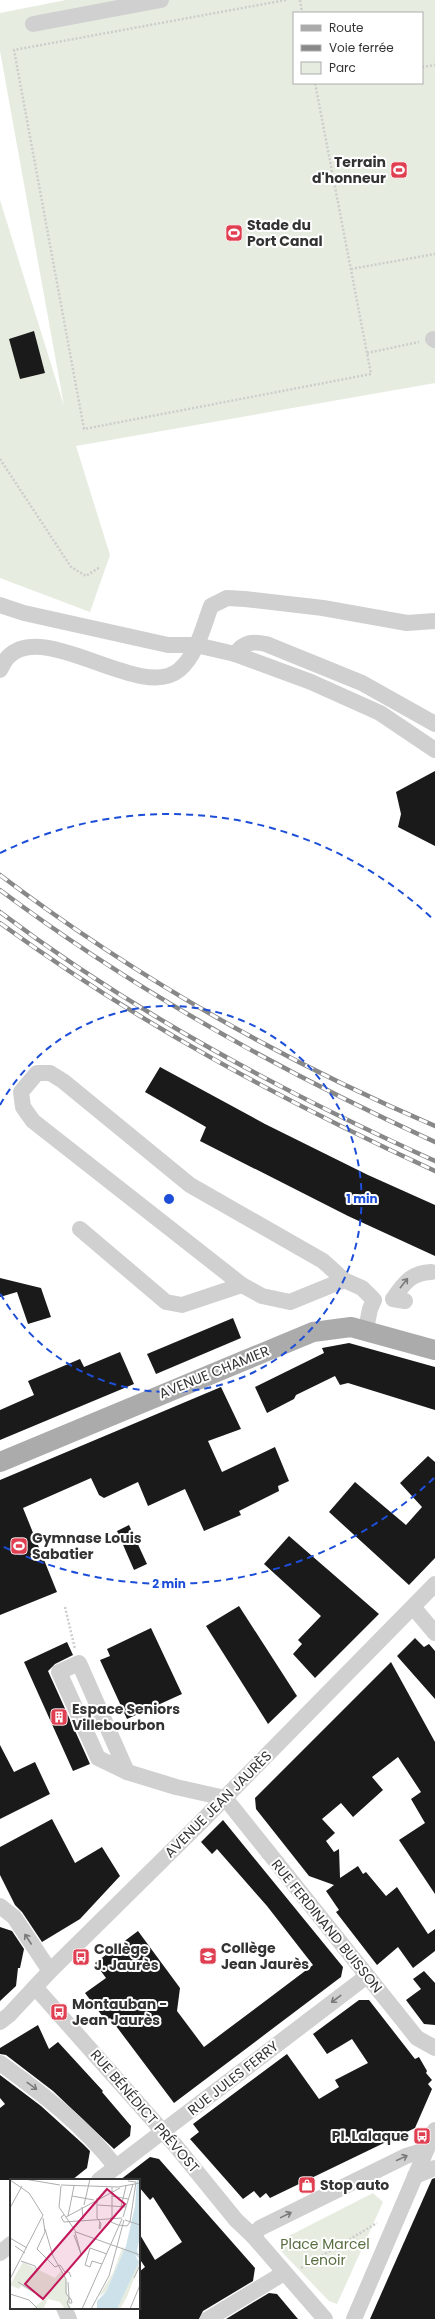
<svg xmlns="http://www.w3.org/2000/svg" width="435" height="2319" font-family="Poppins,sans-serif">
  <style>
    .green { fill: #e6ecdf; fill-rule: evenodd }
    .building { fill: #1a1a1a }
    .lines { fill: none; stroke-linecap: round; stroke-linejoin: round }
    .path { stroke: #cdcdcd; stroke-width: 2.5; stroke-dasharray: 2 2; stroke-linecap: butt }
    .minor { stroke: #d0d0d0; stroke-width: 16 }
    .major { stroke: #ababab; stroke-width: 20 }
    .rail-casing { stroke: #888; stroke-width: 4.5 }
    .rail { stroke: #fff; stroke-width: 3; stroke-dasharray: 9; stroke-linecap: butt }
    .oneway { stroke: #7a7a7a }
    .ring { fill: none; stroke: #1d4ed8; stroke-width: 2; stroke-dasharray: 7 5 }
    .labels { text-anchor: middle; stroke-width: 4; stroke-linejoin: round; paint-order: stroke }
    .poi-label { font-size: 14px; font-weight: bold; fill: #333; stroke: #fff; text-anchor: start }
    .street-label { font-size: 14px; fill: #333; stroke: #fff }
    .park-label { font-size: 14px; fill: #586e41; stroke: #fff }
    .inset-road { fill: none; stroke: #adadad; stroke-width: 1 }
    .view { fill: #c2185b; fill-opacity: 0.15; stroke: #c2185b; stroke-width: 2 }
    .inset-edge { fill: none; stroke: #333; stroke-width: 2 }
    .centre { fill: #1d4ed8; stroke: #fff; stroke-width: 2 }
    .ring-label { font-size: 12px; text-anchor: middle; font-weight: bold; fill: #1d4ed8; stroke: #fff; stroke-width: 4; stroke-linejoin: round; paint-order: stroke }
  </style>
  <rect width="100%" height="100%" fill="#fff"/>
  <g class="green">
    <path d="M66 0H435V383L76 446 110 555 90 612 0 578V200L64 406 0 51V13ZM294 13H422V83H294Z"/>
    <polygon points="373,2193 383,2202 337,2304 329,2301 279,2249 281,2240"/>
  </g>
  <g class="building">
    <polygon points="34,331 45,373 20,379 9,339"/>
    <polygon points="435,771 435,846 398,827 401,814 396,792"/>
    <polygon points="160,1067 265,1124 368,1175 435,1205 435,1256 348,1216 200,1141 206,1127 145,1092"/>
    <polygon points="0,1278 41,1288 51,1317 28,1324 17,1292 0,1297"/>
    <polygon points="233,1318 241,1338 156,1374 147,1354"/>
    <polygon points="349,1343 435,1367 435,1410 348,1383 340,1385 335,1376 296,1395 294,1399 267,1413 255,1387 324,1353 322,1348"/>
    <polygon points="120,1352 134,1384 0,1440 0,1410 34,1395 28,1381 80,1359 84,1367"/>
    <polygon points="221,1387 241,1429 208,1441 222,1472 275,1447 289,1481 278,1486 279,1491 239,1511 241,1515 204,1531 185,1489 148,1506 138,1482 104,1498 99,1495 91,1478 23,1508 57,1592 0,1615 0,1480"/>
    <polygon points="428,1456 435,1462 435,1558 409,1585 329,1512 355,1482 406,1525 422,1507 400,1483"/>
    <polygon points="129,1525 147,1564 134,1570 117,1531"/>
    <polygon points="289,1536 379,1614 315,1678 293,1654 302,1644 298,1640 321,1616 264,1564"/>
    <polygon points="239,1606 297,1696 268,1724 206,1626"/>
    <polygon points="151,1628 182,1694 127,1719 100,1660 110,1656 107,1649"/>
    <polygon points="415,1638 424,1647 429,1644 435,1651 435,1699 397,1656"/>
    <polygon points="67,1642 73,1655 55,1664 48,1671 90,1764 73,1771 24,1662"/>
    <polygon points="391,1662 435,1742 435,1894 399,1840 425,1823 411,1799 421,1792 398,1757 372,1777 383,1790 353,1817 341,1803 322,1819 335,1833 326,1841 334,1852 339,1849 340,1878 358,1866 363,1874 366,1872 386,1896 397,1887 428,1934 435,1929 435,1951 413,1968 398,1947 377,1965 336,1912 339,1910 326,1891 334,1885 309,1876 256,1809 255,1798"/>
    <polygon points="0,1745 14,1772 35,1762 50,1794 0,1819"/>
    <polygon points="52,1819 75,1863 102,1847 120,1876 80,1919 42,1942 22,1912 15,1905 0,1875 0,1847"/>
    <polygon points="223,1820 343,1967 341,1977 174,2103 110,2018 106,2021 85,1993 106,1978 95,1963 138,1931 180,1988 177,2011 204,2047 313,1965 267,1906 217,1849 212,1854 201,1842"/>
    <polygon points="0,1927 12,1931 24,1949 20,1968 18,1968 16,1986 0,2001"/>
    <polygon points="424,1971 435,1983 435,2025 424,2024 406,2000 421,1989 413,1979"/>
    <polygon points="359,2000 369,2000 415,2059 419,2057 427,2071 426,2073 432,2080 428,2084 432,2089 415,2128 270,2198 266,2193 260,2198 254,2191 243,2199 190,2139 199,2132 193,2124 287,2054 319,2099 339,2087 335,2080 368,2063 352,2039 327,2054 313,2034"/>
    <polygon points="38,2025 49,2049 58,2042 103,2091 102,2092 131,2126 130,2136 114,2149 53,2091 6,2055 0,2054 0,2048"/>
    <polygon points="0,2075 41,2106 83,2144 90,2151 87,2168 72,2180 0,2180 0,2108 5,2104 0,2098"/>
    <polygon points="150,2157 159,2159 255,2268 253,2281 203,2311 199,2319 139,2319 139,2272 145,2267 139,2258 139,2233 155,2260 182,2242 153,2197 150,2200 139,2187 139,2180 120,2180"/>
    <polygon points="435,2178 435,2319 370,2319 432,2179"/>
    <polygon points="269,2293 277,2294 298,2319 226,2319"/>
  </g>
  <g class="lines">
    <g class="path">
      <polyline points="286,0 14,50 84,429 371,374 315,83"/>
      <polyline points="300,0 302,13"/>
      <polyline points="422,67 435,65"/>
      <polyline points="351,269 435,254"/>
      <polyline points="367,353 419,342"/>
      <polyline points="0,459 71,567 86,576 100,567"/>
      <polyline points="65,1607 75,1649"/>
      <polyline points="301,2268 377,2223"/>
    </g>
    <g class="minor">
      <polyline points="33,24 161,0"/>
      <polyline points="433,339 435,340"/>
      <polyline points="0,605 24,613 168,645 196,645 235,654 311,682 380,713 435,750"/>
      <path d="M235 654C244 642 252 641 266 644L362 683 435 724"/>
      <path d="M0 670C2 666 5 660 8 657 45 619 141 702 179 670 197 655 203 627 211 606L227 598 245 599 323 608 407 623 435 621"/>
      <polyline points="80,1229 166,1302 182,1305 242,1285"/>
      <polyline points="344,1280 323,1261 190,1185 63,1081 50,1073 37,1073 21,1092 23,1107 33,1121 242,1285 262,1296 290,1302 344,1280 362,1288 374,1300 370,1309 366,1329"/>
      <path d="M405 1301 393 1299C404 1283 411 1273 431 1272"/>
      <polyline points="413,1607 435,1633"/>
      <polygon points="79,1663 127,1772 98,1758 59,1672"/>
      <polyline points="127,1772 176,1787 225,1798 417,2038 435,2048"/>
      <polyline points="0,1906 14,1917 50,1971"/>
      <polyline points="35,1987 175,2145 236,2220 253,2236 325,2319"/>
      <polyline points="0,2022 9,2015 50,1971 201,1822 435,1584"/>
      <path d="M0 2063C43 2094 83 2125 116 2167"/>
      <polyline points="415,2176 435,2168"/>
      <polyline points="99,2180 367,1976"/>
      <polyline points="253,2236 260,2228 406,2156 426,2150"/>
      <polyline points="0,2253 11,2244"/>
      <polyline points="64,2308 69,2319"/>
      <polyline points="208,2319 284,2273"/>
      <polyline points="354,2319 435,2130"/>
    </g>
    <polyline class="major" points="0,1462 313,1332 351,1327 435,1350"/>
    <defs>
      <g id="rail">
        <path d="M0 875C134 976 281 1060 435 1126"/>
        <path d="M0 890C135 991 282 1072 435 1142"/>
        <path d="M0 912C134 1013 283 1092 435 1161"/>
        <path d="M0 923C136 1022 283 1101 435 1171"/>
      </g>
    </defs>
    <use href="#rail" class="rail-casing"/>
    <use href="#rail" class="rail"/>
  </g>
  <defs><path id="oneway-shaft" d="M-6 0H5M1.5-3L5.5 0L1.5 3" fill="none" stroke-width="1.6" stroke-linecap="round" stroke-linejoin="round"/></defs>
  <g class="oneway">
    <use href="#oneway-shaft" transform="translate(404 1283) rotate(-52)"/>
    <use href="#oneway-shaft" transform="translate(28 1939) rotate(-123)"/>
    <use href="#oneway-shaft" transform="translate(336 1999) rotate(143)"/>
    <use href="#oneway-shaft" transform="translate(32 2086) rotate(36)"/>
    <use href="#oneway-shaft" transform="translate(402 2158) rotate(-25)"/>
    <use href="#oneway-shaft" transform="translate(286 2215) rotate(-26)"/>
  </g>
  <g class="ring">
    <path d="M0 1105A193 193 0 1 1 0 1293"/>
    <path d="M434 1478A385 385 0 0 1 0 1545M0 853A385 385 0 0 1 434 920"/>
  </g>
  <defs>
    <symbol id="stadium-square" viewBox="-11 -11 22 22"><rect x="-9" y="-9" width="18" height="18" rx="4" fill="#e03f52" stroke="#fff"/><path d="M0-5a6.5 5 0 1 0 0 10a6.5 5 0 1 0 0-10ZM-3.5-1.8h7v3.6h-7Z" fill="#fff"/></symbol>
    <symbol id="building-square" viewBox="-11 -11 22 22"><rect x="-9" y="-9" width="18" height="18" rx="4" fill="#e03f52" stroke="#fff"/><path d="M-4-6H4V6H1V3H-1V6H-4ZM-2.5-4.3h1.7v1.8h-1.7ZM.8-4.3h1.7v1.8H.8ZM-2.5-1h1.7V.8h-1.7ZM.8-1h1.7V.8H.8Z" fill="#fff"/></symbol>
    <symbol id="school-square" viewBox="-11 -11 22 22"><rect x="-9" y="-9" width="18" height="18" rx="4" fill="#e03f52" stroke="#fff"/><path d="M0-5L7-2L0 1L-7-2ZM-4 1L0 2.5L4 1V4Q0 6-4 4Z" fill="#fff"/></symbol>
    <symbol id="bus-square" viewBox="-11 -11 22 22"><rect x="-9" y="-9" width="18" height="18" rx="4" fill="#e03f52" stroke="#fff"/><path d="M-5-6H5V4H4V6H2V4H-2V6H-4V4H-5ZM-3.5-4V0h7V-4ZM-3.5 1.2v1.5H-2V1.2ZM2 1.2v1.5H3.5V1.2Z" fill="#fff"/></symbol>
    <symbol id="shop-square" viewBox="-11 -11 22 22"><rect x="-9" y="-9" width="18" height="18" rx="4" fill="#e03f52" stroke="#fff"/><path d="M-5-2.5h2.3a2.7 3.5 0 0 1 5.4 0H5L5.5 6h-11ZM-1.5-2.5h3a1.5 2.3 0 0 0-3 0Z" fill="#fff"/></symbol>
  </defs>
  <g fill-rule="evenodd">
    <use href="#stadium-square" x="389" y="160" width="20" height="20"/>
    <use href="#stadium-square" x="224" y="223" width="20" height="20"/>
    <use href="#stadium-square" x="9" y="1536" width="20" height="20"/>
    <use href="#building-square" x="49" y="1707" width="20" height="20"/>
    <use href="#school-square" x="198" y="1946" width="20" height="20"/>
    <use href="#bus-square" x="71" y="1947" width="20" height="20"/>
    <use href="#bus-square" x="49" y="2002" width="20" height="20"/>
    <use href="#bus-square" x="412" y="2126" width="20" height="20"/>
    <use href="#shop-square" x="297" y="2175" width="20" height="20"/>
  </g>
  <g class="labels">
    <g class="poi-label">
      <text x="386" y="167" text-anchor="end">Terrain<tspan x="386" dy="16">d'honneur</tspan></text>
      <text x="247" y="230">Stade du<tspan x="247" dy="16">Port Canal</tspan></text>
      <text x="32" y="1543">Gymnase Louis<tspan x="32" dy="16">Sabatier</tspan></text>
      <text x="72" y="1714">Espace Seniors<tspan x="72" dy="16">Villebourbon</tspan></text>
      <text x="221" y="1953">Collège<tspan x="221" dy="16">Jean Jaurès</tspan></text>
      <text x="94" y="1954">Collège<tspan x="94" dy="16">J. Jaurès</tspan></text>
      <text x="72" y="2009">Montauban -<tspan x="72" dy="16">Jean Jaurès</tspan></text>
      <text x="409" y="2141" text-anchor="end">Pl. Lalaque</text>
      <text x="320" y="2190">Stop auto</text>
    </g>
    <g class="street-label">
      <text transform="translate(214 1372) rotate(-22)" y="5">AVENUE CHAMIER</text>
      <text transform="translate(218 1804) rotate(-45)" y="5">AVENUE JEAN JAURÈS</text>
      <text transform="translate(327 1926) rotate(51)" y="5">RUE FERDINAND BUISSON</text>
      <text transform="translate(233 2078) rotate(-38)" y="5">RUE JULES FERRY</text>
      <text transform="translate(145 2111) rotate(49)" y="5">RUE BÉNÉDICT PRÉVOST</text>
    </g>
    <g class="park-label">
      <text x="325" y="2249">Place Marcel<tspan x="325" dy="16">Lenoir</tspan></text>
    </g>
  </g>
  <g transform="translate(10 2179)">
    <rect width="130" height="130" fill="#fff"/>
    <path d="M113 67 114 72 96 113 89 117 103 94ZM129 81 130 83 117 118 110 130H107ZM13 83 45 99 51 92 56 101 58 124 62 130H55L50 123 38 120 33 130H22L36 119 43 105 34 120 11 107 9 110 0 106Z" fill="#e6ecdf"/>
    <path d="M127 0H130V58L127 71 130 80 125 76 129 83 107 130H87V122L96 113 116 67 125 27Z" fill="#cde1eb"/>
    <path class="inset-road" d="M14 0 50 6M0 1 19 14 33 36 0 100M51 6 108 8 130 4M51 7 49 28 66 53 130 76M102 8V38M62 17 84 21M102 17 118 20M87 19V39L90 43M74 26 80 0M88 26 116 28M72 28 73 40M111 28 116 7M0 29 12 7M54 36 51 38 54 43 112 39M58 37 64 7M56 38 110 9M101 38V43L108 46 117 47 120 43 126 3 118 2M113 38 123 5M33 39 35 53 27 70 45 88 50 86 55 93H59L61 98M115 41 130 46M90 43 91 45 90 50 89 49ZM35 50 43 77 56 100V114L59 119 57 124 60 130M64 56 71 75 65 53M0 59 17 69M5 67 15 74M11 82 25 87 27 91M92 85 82 82 80 88 75 86 80 69 97 75M124 99 130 86M8 103 32 118M58 103 59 118 61 120M0 115 19 121 28 130M59 119 61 120 62 124H59ZM72 130 112 40M81 130 99 97 114 41M120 130 130 106"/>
    <path class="view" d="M97 10 115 25 33 120 15 105Z"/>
    <rect width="130" height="130" class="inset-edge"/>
  </g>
  <circle cx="169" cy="1199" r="6" class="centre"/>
  <g class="ring-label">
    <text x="362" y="1203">1 min</text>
    <text x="169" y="1588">2 min</text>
  </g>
  <rect x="293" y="12" width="130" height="72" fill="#ffffff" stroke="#adadad"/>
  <rect x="301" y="25" width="20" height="6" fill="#ababab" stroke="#adadad"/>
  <text x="329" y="32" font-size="12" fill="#333333">Route</text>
  <rect x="301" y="45" width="20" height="6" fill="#888888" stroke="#adadad"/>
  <text x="329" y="52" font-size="12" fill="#333333">Voie ferrée</text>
  <rect x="301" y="62" width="20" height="12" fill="#e6ecdf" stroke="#adadad"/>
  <text x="329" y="72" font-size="12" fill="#333333">Parc</text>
</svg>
